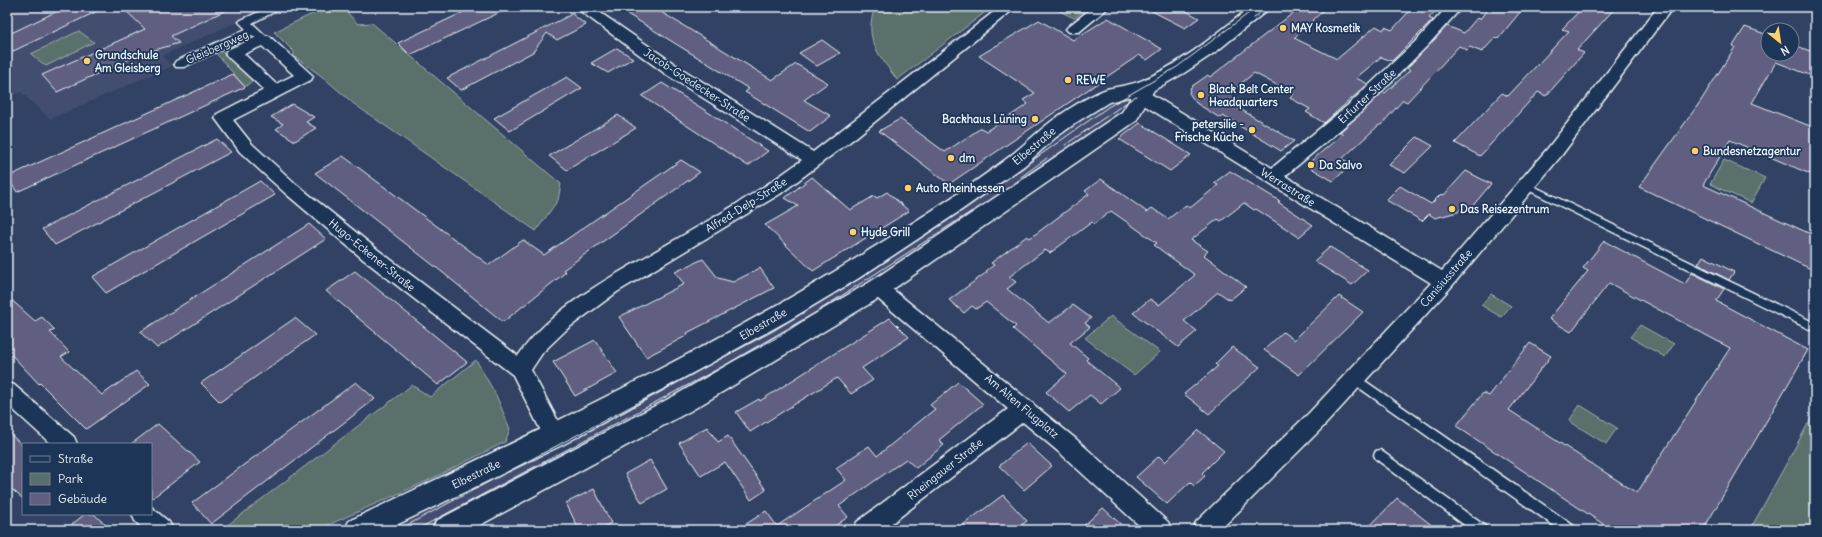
<svg xmlns="http://www.w3.org/2000/svg" width="1822" height="537" font-family="Delius,sans-serif">
  <style>
    .built { fill: #424e70 }
    .green { fill: #5a6f6a; stroke: #a1b0b1 }
    .building { fill: #605f81; stroke: #e8f1f8 }
    .lines { fill: none; stroke-linecap: round; stroke-linejoin: round }
    .service-casing { stroke: #e8f1f8; stroke-width: 3 }
    .pedestrian-casing { stroke: #e8f1f8; stroke-width: 3 }
    .minor-casing { stroke: #e8f1f8; stroke-width: 3 }
    .secondary-casing { stroke: #e8f1f8; stroke-width: 3 }
    .service { fill: #1d3557; fill-rule: evenodd }
    .pedestrian { fill: #1d3557; fill-rule: evenodd }
    .minor { fill: #1d3557; fill-rule: evenodd }
    .secondary { fill: #1d3557; fill-rule: evenodd }
    .tram { stroke: #e8f1f8; stroke-width: 1 }
    .poi-dot { fill: #ffd166; stroke: #1d3557; stroke-width: 1.5 }
    .labels { text-anchor: middle; stroke-width: 3.5; stroke-linejoin: round; paint-order: stroke }
    .poi-label { font-size: 11px; font-weight: bold; fill: #e8f1f8; stroke: #1d3557; text-anchor: start }
    .street-label { font-size: 11px; fill: #e8f1f8; stroke: #1d3557 }
  </style>
  <rect width="100%" height="100%" fill="#314264"/>
  <filter id="ink" filterUnits="userSpaceOnUse"><feTurbulence type="fractalNoise" baseFrequency=".025" numOctaves="2"/><feDisplacementMap in="SourceGraphic" scale="8" xChannelSelector="R" yChannelSelector="G"/><feConvolveMatrix kernelMatrix="1 2 1 2 8 2 1 2 1" color-interpolation-filters="sRGB"/></filter>
  <g filter="url(#ink)">
    <g class="built">
      <polygon points="7,7 270,7 162,56 172,66 50,119 21,92 7,98"/>
      <polygon points="1118,98 1124,99 1128,103 1111,116 1115,119 865,287 680,395 582,445 576,441 575,437 1058,134 1098,107 1102,109"/>
      <polygon points="536,455 542,462 540,469 426,530 379,530"/>
    </g>
    <g class="green">
      <polygon points="327,7 342,7 358,24 372,23 561,184 558,200 536,231 354,104 324,78 294,56 294,52 274,32"/>
      <path d="M875 7 894 9 904 7H992L897 80C879 54 863 40 875 7Z"/>
      <polygon points="1051,7 1089,7 1074,18"/>
      <polygon points="79,31 94,42 46,66 31,54"/>
      <polygon points="219,50 254,76 252,81 245,87 215,52"/>
      <polygon points="1724,160 1765,178 1751,203 1710,184"/>
      <polygon points="1491,294 1511,306 1501,317 1481,305"/>
      <polygon points="1111,316 1160,352 1134,375 1085,338"/>
      <polygon points="1640,325 1674,344 1665,357 1630,337"/>
      <polygon points="476,360 496,395 510,429 505,442 429,480 317,530 221,530 412,385 430,397"/>
      <polygon points="1580,405 1617,428 1606,444 1569,421"/>
      <polygon points="1815,411 1815,530 1750,530"/>
    </g>
    <g class="building">
      <polygon points="66,7 106,7 7,54 7,35"/>
      <polygon points="122,7 233,7 171,36 179,43 141,54 57,92 42,75 145,29"/>
      <polygon points="474,7 511,7 410,55 398,43"/>
      <polygon points="616,7 653,7 772,80 796,64 828,83 804,100 831,116 810,132 745,92 749,89"/>
      <polygon points="1144,7 1179,7 1199,18 1185,28"/>
      <polygon points="1301,7 1327,7 1294,38 1337,59 1376,26 1383,30 1385,27 1392,30 1413,7 1439,7 1429,18 1433,20 1392,61 1381,57 1356,78 1368,84 1324,123 1306,112 1310,109 1290,98 1294,94 1254,73 1228,94 1241,101 1235,106 1294,141 1281,151 1223,116 1220,118 1196,103 1189,93 1191,87 1208,75 1210,77"/>
      <polygon points="1489,7 1509,7 1521,11 1498,39 1495,38 1482,52 1470,47 1467,50 1459,46 1407,102 1403,100 1381,125 1379,125 1342,159 1352,164 1333,181 1306,165 1343,134 1340,132 1383,92 1385,93 1410,70 1407,68 1447,26 1464,33 1477,18 1480,19"/>
      <polygon points="1583,7 1616,7 1577,50 1584,53 1546,96 1538,92 1480,156 1455,143 1502,93 1508,96 1540,62 1569,31 1562,29"/>
      <polygon points="572,14 586,25 557,40 547,33 533,52 461,90 447,78"/>
      <polygon points="1108,18 1162,49 1147,60 1139,55 949,184 879,131 900,119 945,152 981,128 986,131 1007,118 1028,104 1023,100 1035,93 979,56 1039,20 1073,40"/>
      <polygon points="1745,27 1768,35 1768,54 1792,54 1792,44 1815,53 1815,77 1776,62 1752,103 1815,128 1815,176 1730,140 1703,185 1815,236 1815,271 1639,187 1700,102 1735,47 1733,46"/>
      <polygon points="822,40 840,53 817,66 799,53"/>
      <polygon points="617,48 633,58 608,73 591,63"/>
      <polygon points="233,74 245,87 17,192 7,177"/>
      <polygon points="567,77 582,88 510,131 494,118"/>
      <polygon points="662,83 714,116 768,151 748,166 642,96"/>
      <polygon points="292,104 314,117 306,122 316,128 295,141 276,129 283,124 271,117"/>
      <polygon points="618,115 636,128 567,170 549,156"/>
      <polygon points="1140,123 1191,155 1170,171 1119,139"/>
      <polygon points="1417,137 1433,146 1405,173 1389,165"/>
      <polygon points="217,139 231,152 55,245 42,229"/>
      <polygon points="343,156 489,265 523,240 544,255 681,160 700,172 563,270 566,272 503,322 442,272 315,173"/>
      <polygon points="1230,171 1280,201 1278,202 1313,225 1299,237 1256,209 1254,210 1244,203 1221,221 1218,219 1191,240 1208,251 1204,255 1246,287 1230,300 1218,292 1184,321 1197,331 1178,347 1133,313 1150,299 1159,305 1195,275 1154,245 1157,243 1111,211 1094,224 1092,222 1050,253 1045,250 1009,277 1016,282 1007,289 1049,323 1073,305 1091,318 1085,323 1090,327 1070,343 1088,358 1086,360 1120,388 1101,404 1090,395 1069,412 1046,392 1067,374 1013,329 1016,326 986,302 976,309 972,306 964,313 949,300 987,272 986,271 994,265 991,263 1027,236 1030,238 1037,233 1089,194 1085,191 1101,179 1147,212 1152,208 1168,219 1186,205 1190,208 1218,185 1214,183"/>
      <polygon points="1466,171 1491,184 1470,209 1464,206 1458,212 1435,218 1429,214 1422,221 1386,200 1400,186 1431,204 1441,194 1444,195"/>
      <polygon points="812,177 850,210 874,196 877,198 887,192 909,211 813,271 765,225 798,206 785,198"/>
      <polygon points="260,181 275,195 111,290 106,293 92,277"/>
      <polygon points="309,224 326,239 157,348 140,332"/>
      <polygon points="1604,241 1685,284 1692,273 1724,289 1716,301 1808,350 1703,530 1612,530 1456,426 1483,393 1489,396 1530,343 1551,356 1509,410 1637,493 1730,348 1609,283 1571,332 1549,319 1588,271 1583,268"/>
      <polygon points="1330,247 1368,270 1352,285 1314,261"/>
      <polygon points="1703,256 1734,272 1729,280 1698,264"/>
      <polygon points="703,259 718,278 733,282 760,268 774,288 687,333 688,335 646,357 619,317 684,284 675,272"/>
      <polygon points="355,271 391,300 467,362 438,385 326,291"/>
      <polygon points="7,296 35,321 42,317 55,330 50,332 69,352 61,357 102,395 136,371 150,384 86,429 40,383 39,384 7,350"/>
      <polygon points="1339,296 1363,312 1299,375 1264,350 1283,332 1294,340"/>
      <polygon points="295,318 315,335 220,402 201,383"/>
      <polygon points="890,318 909,337 862,368 873,380 851,394 837,378 750,432 736,412 759,399 760,401"/>
      <polygon points="595,340 617,373 575,396 553,362"/>
      <polygon points="1232,347 1260,367 1209,414 1184,394 1218,366 1215,364"/>
      <polygon points="356,382 375,399 211,524 192,503"/>
      <polygon points="958,382 983,404 939,440 944,445 916,468 906,459 839,506 848,517 829,530 737,530 766,511 777,526 846,480 836,468 869,446 877,456 935,409 930,405"/>
      <polygon points="158,424 200,462 151,499 151,444 131,444"/>
      <polygon points="707,427 718,442 728,436 766,490 751,500 725,462 701,476 679,443"/>
      <polygon points="1198,430 1224,451 1202,473 1205,476 1194,486 1190,482 1167,504 1136,477 1159,456 1165,462"/>
      <polygon points="7,431 23,446 23,499 7,485"/>
      <polygon points="1027,443 1052,466 1024,490 999,466"/>
      <polygon points="650,460 667,489 642,503 625,474"/>
      <polygon points="594,489 611,523 598,530 579,530 566,503"/>
      <polygon points="1003,495 1027,521 1015,530 956,530"/>
      <polygon points="1397,498 1438,530 1366,530"/>
      <polygon points="1103,508 1127,530 1079,530"/>
      <polygon points="85,514 94,514 111,530 65,530"/>
    </g>
    <g class="lines">
      <defs>
        <g id="service">
          <polygon points="1525,182 1815,323 1815,332 1522,187 1520,185"/>
          <polygon points="1355,374 1574,526 1576,530 1560,530 1351,382 1350,379 1351,376"/>
          <polygon points="1380,450 1485,526 1487,530 1471,530 1376,459 1374,455 1376,451"/>
        </g>
        <polygon id="pedestrian" points="270,7 284,7 252,23 266,36 264,38 256,38 252,35 184,67 176,67 174,64 176,61 246,29 239,22 241,20"/>
        <g id="minor">
          <path d="M575 7H592L679 67 813 152 1000 7H1016L856 137 780 194 617 292 567 329 543 352 531 370 566 436 563 443 555 445 547 443 513 375 364 260 285 193 240 152 215 118 217 114 264 90 227 56 225 53 227 50 259 36H269L313 76 311 80 233 120 252 144 297 185 378 250 518 356C550 310 602 282 649 255 701 225 754 196 802 160L667 75ZM262 46 294 75 276 84 244 54Z"/>
          <polygon points="1093,7 1109,7 1079,32 1069,32 1066,29 1069,26"/>
          <polygon points="1447,7 1462,7 1428,45 1359,114 1285,176 1442,271 1548,148 1658,7 1673,7 1561,156 1451,287 1324,426 1220,530 1192,530 1196,522 1309,413 1431,283 1126,94 1124,90 1126,86 1132,85 1138,86 1272,168 1347,106 1418,39"/>
          <polygon points="878,280 885,283 1028,400 1032,402 1034,405 1076,439 1168,522 1172,530 1144,530 1060,453 1023,422 883,530 853,530 857,522 1008,409 871,293 868,288 871,283"/>
          <polygon points="7,382 14,385 74,437 77,444 51,444 7,404"/>
          <polygon points="151,507 169,522 173,530 144,530 135,521 132,514 151,514"/>
        </g>
        <path id="secondary" d="M1251 7H1271L1217 51 1184 73 1154 90 1136 121 886 294 692 410 471 530H432L436 521 674 396 870 282 1122 112 1132 96 1109 102 1080 120 1055 138 1024 166 963 209 859 278 789 320 564 444 386 530H345L349 521C516 442 684 363 842 267 899 232 956 197 1009 157 1028 142 1045 124 1066 111 1078 103 1093 94 1107 89 1119 86 1132 85 1143 80 1183 63 1217 33 1251 7Z"/>
      </defs>
      <use href="#service" class="service-casing"/>
      <use href="#pedestrian" class="pedestrian-casing"/>
      <use href="#minor" class="minor-casing"/>
      <use href="#secondary" class="secondary-casing"/>
      <use href="#service" class="service"/>
      <use href="#pedestrian" class="pedestrian"/>
      <use href="#minor" class="minor"/>
      <use href="#secondary" class="secondary"/>
      <g class="tram">
        <polyline points="1254,18 1267,7"/>
        <polyline points="1065,145 1136,96"/>
        <polyline points="1021,177 1047,158"/>
        <polyline points="398,530 773,331 857,280 947,221 1108,107 1177,67 1257,7"/>
        <polyline points="416,530 778,337 972,211"/>
      </g>
    </g>
  </g>
  <g class="poi-dot">
    <circle cx="1283" cy="28" r="4"/>
    <circle cx="87" cy="61" r="4"/>
    <circle cx="1068" cy="80" r="4"/>
    <circle cx="1201" cy="95" r="4"/>
    <circle cx="1035" cy="119" r="4"/>
    <circle cx="1252" cy="130" r="4"/>
    <circle cx="1695" cy="151" r="4"/>
    <circle cx="951" cy="158" r="4"/>
    <circle cx="1311" cy="165" r="4"/>
    <circle cx="908" cy="188" r="4"/>
    <circle cx="1452" cy="209" r="4"/>
    <circle cx="853" cy="232" r="4"/>
  </g>
  <g class="labels">
    <g class="poi-label">
      <text x="1291" y="32">MAY Kosmetik</text>
      <text x="95" y="59">Grundschule<tspan x="95" dy="13">Am Gleisberg</tspan></text>
      <text x="1076" y="84">REWE</text>
      <text x="1209" y="93">Black Belt Center<tspan x="1209" dy="13">Headquarters</tspan></text>
      <text x="1027" y="123" text-anchor="end">Backhaus Lüning</text>
      <text x="1244" y="128" text-anchor="end">petersilie -<tspan x="1244" dy="13">Frische Küche</tspan></text>
      <text x="1703" y="155">Bundesnetzagentur</text>
      <text x="959" y="162">dm</text>
      <text x="1319" y="169">Da Salvo</text>
      <text x="916" y="192">Auto Rheinhessen</text>
      <text x="1460" y="213">Das Reisezentrum</text>
      <text x="861" y="236">Hyde Grill</text>
    </g>
    <g class="street-label">
      <text transform="translate(217 47) rotate(-24)" y="4">Gleisbergweg</text>
      <text transform="translate(697 85) rotate(33)" y="4">Jacob-Goedecker-Straße</text>
      <text transform="translate(1367 96) rotate(-43)" y="4">Erfurter Straße</text>
      <text transform="translate(1034 146) rotate(-40)" y="4">Elbestraße</text>
      <text transform="translate(1288 187) rotate(32)" y="4">Werrastraße</text>
      <text transform="translate(746 205) rotate(-32)" y="4">Alfred-Delp-Straße</text>
      <text transform="translate(372 255) rotate(39)" y="4">Hugo-Eckener-Straße</text>
      <text transform="translate(1446 278) rotate(-49)" y="4">Canisiusstraße</text>
      <text transform="translate(763 324) rotate(-30)" y="4">Elbestraße</text>
      <text transform="translate(1022 406) rotate(40)" y="4">Am Alten Flugplatz</text>
      <text transform="translate(945 469) rotate(-38)" y="4">Rheingauer Straße</text>
      <text transform="translate(476 474) rotate(-26)" y="4">Elbestraße</text>
    </g>
  </g>
  <rect width="1822" height="537" fill="none" stroke="#1d3557" stroke-width="24"/>
  <rect x="12" y="12" width="1798" height="513" fill="none" stroke="#e8f1f8" stroke-width="1.5" filter="url(#ink)"/>
  <rect x="22" y="443" width="130" height="72" fill="#1d3557" stroke="#6e8097"/>
  <rect x="30" y="456" width="20" height="6" fill="#1d3557" stroke="#6e8097"/>
  <text x="58" y="463" font-size="12" fill="#e8f1f8">Straße</text>
  <rect x="30" y="473" width="20" height="12" fill="#5a6f6a" stroke="#6e8097"/>
  <text x="58" y="483" font-size="12" fill="#e8f1f8">Park</text>
  <rect x="30" y="493" width="20" height="12" fill="#605f81" stroke="#6e8097"/>
  <text x="58" y="503" font-size="12" fill="#e8f1f8">Gebäude</text>
  <g transform="translate(1780 42) rotate(150)"><circle r="19" fill="#1d3557" stroke="#6e8097"/>
  <path d="M0-3L7 15L0 10L-7 15Z" fill="#ffd166"/>
  <text y="-6" font-size="11" font-weight="bold" text-anchor="middle" fill="#e8f1f8">N</text>
  </g>
</svg>
